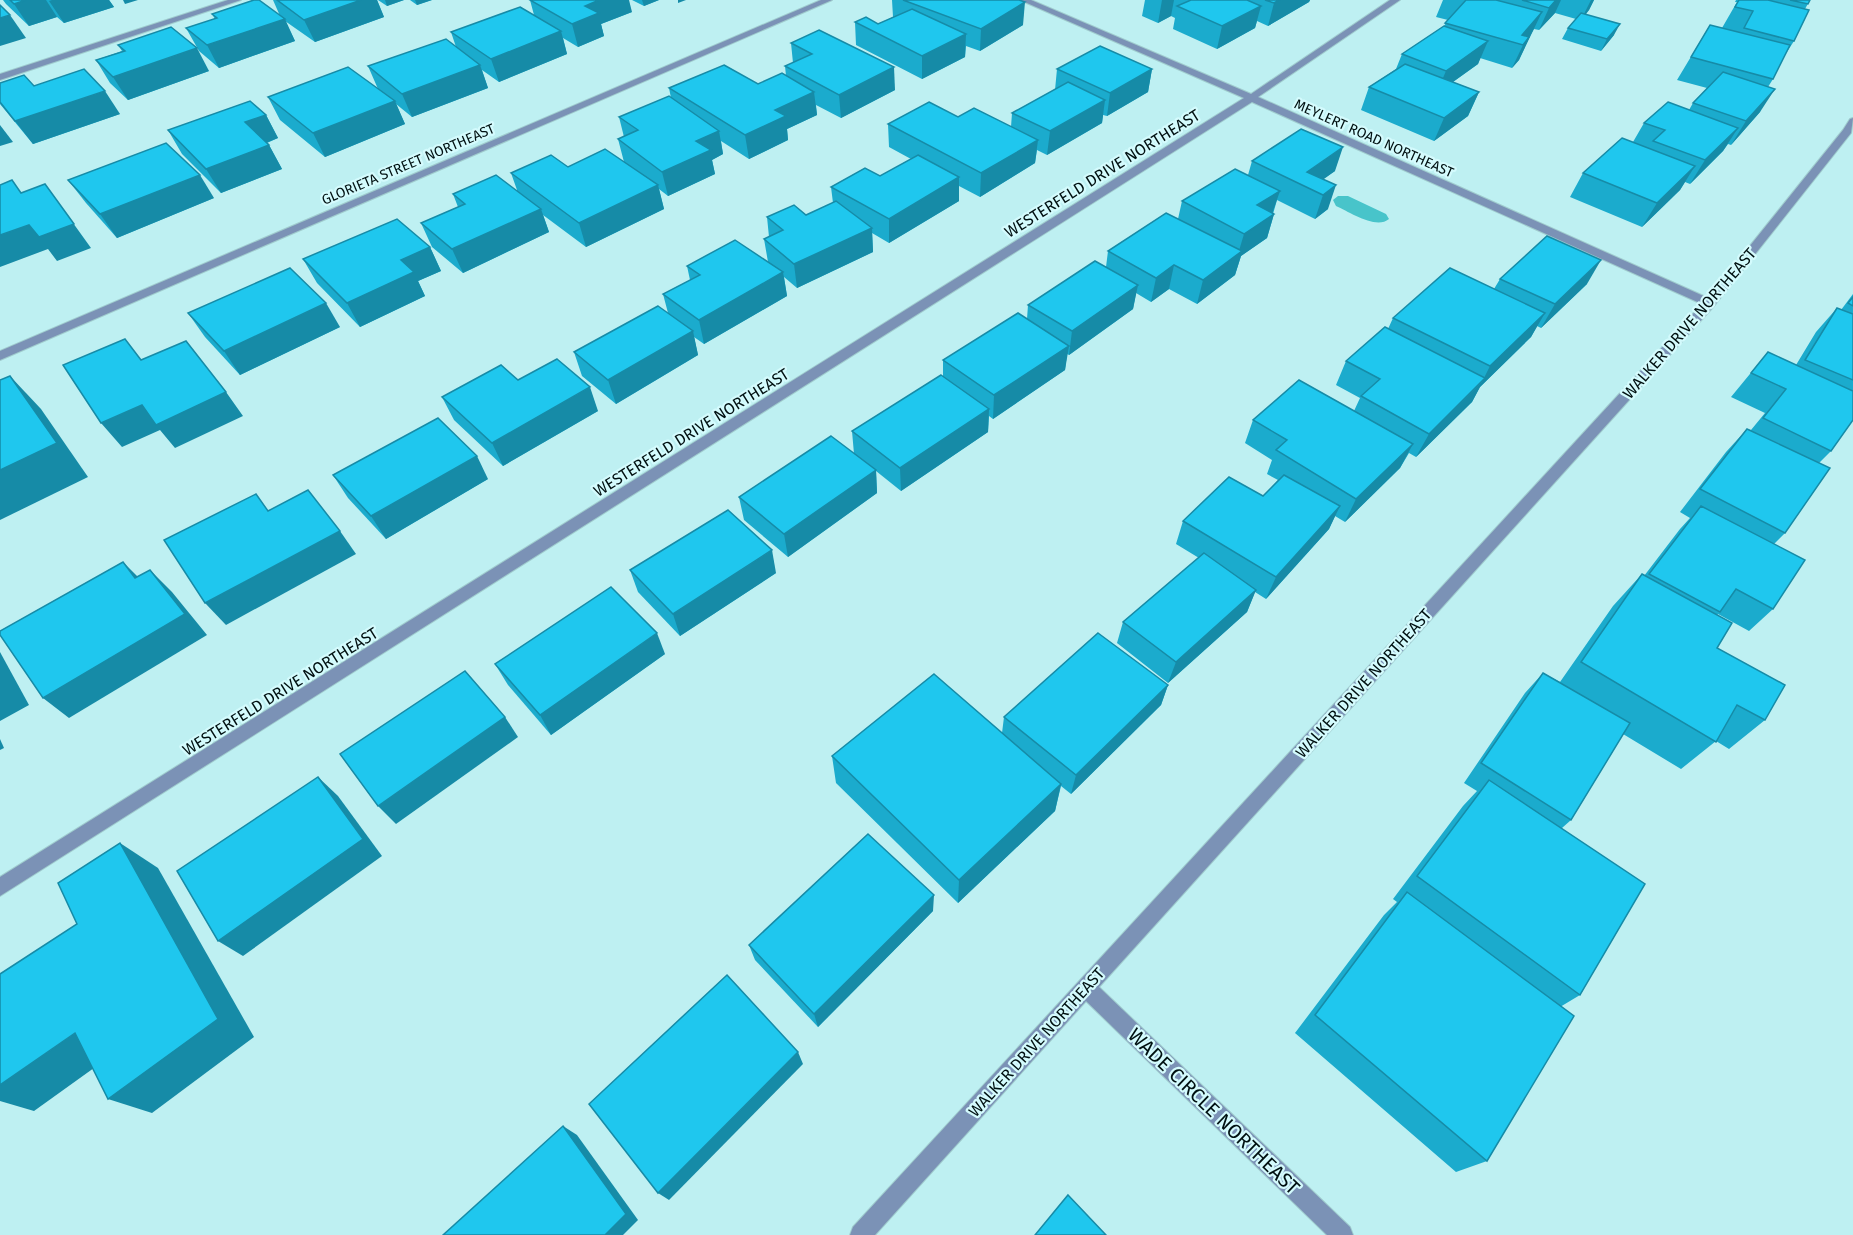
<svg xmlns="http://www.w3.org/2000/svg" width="1853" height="1235" font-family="'Fira Sans',sans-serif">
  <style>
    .water { fill: #48c4ca }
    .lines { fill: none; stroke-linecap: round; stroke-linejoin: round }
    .street-casing { stroke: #a0ccce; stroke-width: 2 }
    .street { fill: #7b92b6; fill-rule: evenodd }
    .wall { fill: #1babcd }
    .shaded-wall { fill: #168ba7 }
    .building { fill: #1fc7ee; stroke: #168ba7; stroke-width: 1.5 }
    .labels { text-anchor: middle; stroke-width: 4.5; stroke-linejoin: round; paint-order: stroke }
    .far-street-label { font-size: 14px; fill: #001011; stroke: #d4fbfd }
    .street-label { font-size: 16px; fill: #001011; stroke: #d4fbfd }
    .near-street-label { font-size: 20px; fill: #001011; stroke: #d4fbfd }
  </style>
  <rect width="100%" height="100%" fill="#bef0f2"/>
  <path class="water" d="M1338 196H1348L1386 214 1389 219C1376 230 1350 212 1336 206L1333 200Z"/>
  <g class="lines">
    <defs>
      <g id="street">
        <polygon points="228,0 241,0 0,80 0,74"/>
        <polygon points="821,0 832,0 0,360 0,351"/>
        <polygon points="1020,0 1031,0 1251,94 1390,0 1400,0 1258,97 1708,298 1843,130 1850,119 1853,118 1851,133 1714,306 1099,987 1350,1227 1353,1235 1327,1235 1086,1001 875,1235 850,1235 853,1227 1702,304 1252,102 0,896 0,877 1244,98"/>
      </g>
    </defs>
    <use href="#street" class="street-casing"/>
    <use href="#street" class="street"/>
  </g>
  <g class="wall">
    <polygon points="3,0 109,0 114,7 64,23 57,17 29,26 6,4"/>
    <polygon points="273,0 377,0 384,17 315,42 285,21 295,41 219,68 199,51 186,28 215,19 212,14 280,16"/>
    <polygon points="378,0 404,0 387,6"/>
    <polygon points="410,0 432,0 417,5"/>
    <polygon points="530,0 632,12 601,24 604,36 578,47 563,38 567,54 499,82 482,70 488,88 412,117 396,104 405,124 325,157 280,120 268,97 378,89 368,66 456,47 451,32 534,15"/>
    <polygon points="632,0 659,0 644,6"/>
    <polygon points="892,0 1019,0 1023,25 980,51 966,46 965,57 922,79 856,45 855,22 878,24 893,17"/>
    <polygon points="1145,0 1310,0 1309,2 1268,26 1257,21 1255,28 1217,49 1173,29 1175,18 1171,16 1158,23 1142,16"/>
    <polygon points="1443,0 1594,0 1589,10 1586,14 1614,35 1601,51 1562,39 1568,28 1576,19 1555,13 1539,30 1534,29 1529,38 1519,60 1512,68 1480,58 1478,64 1453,82 1479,92 1468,116 1434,141 1361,110 1369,87 1396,69 1402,54 1444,26 1448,20 1436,17"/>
    <polygon points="1736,0 1810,0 1805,9 1794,41 1785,55 1773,79 1768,87 1760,112 1731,145 1728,144 1723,151 1690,184 1685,182 1680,190 1642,227 1570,197 1583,173 1633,142 1644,123 1689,110 1693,103 1707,88 1677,80 1710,25 1722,28 1737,2 1735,2"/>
    <polygon points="791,43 895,90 841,118 816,105 817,115 787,129 788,140 749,159 721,141 723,154 712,160 715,174 668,196 659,189 664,209 586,247 543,215 549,232 463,273 432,247 421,223 458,207 453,194 517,190 511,173 568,167 624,162 618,139 624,137 619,117 671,98 669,88 758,84 786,76 785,66 793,63"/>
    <polygon points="118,45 209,71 128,100 110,83 96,60 122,51"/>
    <polygon points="1057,69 1152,69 1148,92 1107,116 1103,115 1102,123 1047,155 1037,150 1035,163 980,197 959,186 959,201 889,243 872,233 873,252 797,288 784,277 787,296 704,344 694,337 698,355 616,404 582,376 574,352 668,313 663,294 690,280 687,266 768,262 764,239 769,237 767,217 806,215 833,203 831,187 880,176 911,159 889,147 888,124 958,117 1011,127 1012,113 1055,90"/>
    <polygon points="0,83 34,86 120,114 33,144 0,104"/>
    <polygon points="266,115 278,138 267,143 269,145 282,169 221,193 182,154 168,130"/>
    <polygon points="1252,161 1335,171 1323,179 1328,209 1315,219 1277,200 1273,214 1274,214 1267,238 1241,256 1235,275 1197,304 1169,289 1151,302 1136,293 1133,309 1069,355 1067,354 1065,370 993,419 989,416 988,432 901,491 876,471 877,493 788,557 744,520 739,497 854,454 852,431 943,376 943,360 1027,319 1028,305 1106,267 1108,251 1178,219 1182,201 1248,175"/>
    <polygon points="68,180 214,198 117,238 86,203"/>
    <polygon points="430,247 441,271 418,281 425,296 360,327 317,283 303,259"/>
    <polygon points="1500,279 1587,284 1541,328 1537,326 1531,337 1480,387 1472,402 1416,457 1409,453 1400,468 1345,522 1335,516 1329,529 1266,599 1255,592 1247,612 1168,683 1117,643 1123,622 1199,558 1176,544 1183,521 1263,496 1278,480 1267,474 1272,460 1245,443 1253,420 1354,411 1360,398 1336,385 1346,361 1388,329 1393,318 1494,289"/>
    <polygon points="1853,294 1853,420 1831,451 1819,463 1785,533 1774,544 1773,609 1749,631 1718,614 1717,615 1717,648 1765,720 1729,749 1716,741 1681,769 1623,734 1571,820 1562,828 1580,995 1560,1007 1487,1161 1456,1172 1295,1033 1384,915 1397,902 1393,899 1463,806 1477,791 1464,783 1525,693 1543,673 1560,682 1613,606 1642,574 1644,576 1680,529 1690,518 1680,512 1726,452 1747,429 1751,430 1765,413 1731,397 1768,352 1796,365 1816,332 1837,308 1841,310"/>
    <polygon points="188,313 340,327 240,375 205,337"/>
    <polygon points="442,397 598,411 503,466 454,420"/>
    <polygon points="333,475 488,479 386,539 348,498"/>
    <polygon points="630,570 776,573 680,636 638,592"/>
    <polygon points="665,654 551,735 508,685 495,664"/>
    <polygon points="1168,685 1161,705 1071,794 1061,786 1055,811 958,903 836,783 832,756 1002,733 1004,717"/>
    <polygon points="933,911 818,1027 755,960 749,945"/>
  </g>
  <g class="shaded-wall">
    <polygon points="26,0 46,0 57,17 29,26 14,4"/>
    <polygon points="52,0 109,0 114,7 64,23 49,1"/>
    <polygon points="123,0 138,0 125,4"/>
    <polygon points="361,0 377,0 384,17 315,42 304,20"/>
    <polygon points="385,0 404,0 387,6"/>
    <polygon points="415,0 432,0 417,5"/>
    <polygon points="599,0 629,0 632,12 601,24 604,36 578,47 572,24 585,6"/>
    <polygon points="642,0 659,0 644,6"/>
    <polygon points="678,0 686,0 678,3"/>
    <polygon points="1162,0 1174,0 1171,16 1158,23"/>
    <polygon points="1279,0 1310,0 1309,2 1268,26 1274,3"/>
    <polygon points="1556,0 1561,0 1555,13 1539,30 1549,8"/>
    <polygon points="1591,0 1594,0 1589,10 1581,20"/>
    <polygon points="1025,2 1023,25 980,51 981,29"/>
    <polygon points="1261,6 1255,28 1217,49 1222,26"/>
    <polygon points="1542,12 1519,60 1512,68 1523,45 1522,35"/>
    <polygon points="10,15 26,38 0,46 0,18"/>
    <polygon points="285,19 295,41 219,68 207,45"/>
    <polygon points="1620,24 1614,35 1601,51 1607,39"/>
    <polygon points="561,31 567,54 499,82 491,59"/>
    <polygon points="966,34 965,57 922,79 922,56"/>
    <polygon points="1488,41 1478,64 1436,94 1446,71"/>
    <polygon points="197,48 209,71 128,100 113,77"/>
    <polygon points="480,65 488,88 412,117 402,94"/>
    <polygon points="894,67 895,90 841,118 839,95"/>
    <polygon points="1152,69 1148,92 1107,116 1110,93"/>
    <polygon points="1775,89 1760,112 1731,145 1746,121"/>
    <polygon points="105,91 120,114 33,144 15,121"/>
    <polygon points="814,92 817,115 787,129 788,140 749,159 745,135 775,110"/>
    <polygon points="1479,92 1468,116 1434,141 1444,118"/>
    <polygon points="1105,100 1102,123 1047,155 1050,131"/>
    <polygon points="395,101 405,124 325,157 313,133"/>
    <polygon points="266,115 278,138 258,146 245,122"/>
    <polygon points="0,125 13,142 0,146"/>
    <polygon points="1738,128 1723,151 1690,184 1705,160"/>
    <polygon points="719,131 723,154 712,160 715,174 668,196 662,172 696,141"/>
    <polygon points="1038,140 1035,163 980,197 981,173"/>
    <polygon points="269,145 282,169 221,193 206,169"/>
    <polygon points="1343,147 1335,171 1310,189 1307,172"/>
    <polygon points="1695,166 1680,190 1642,227 1657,203"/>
    <polygon points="200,175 214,198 117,238 100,214"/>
    <polygon points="959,177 959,201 889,243 889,219"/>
    <polygon points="45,184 91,248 57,261 48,249 0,267 0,235 29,225"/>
    <polygon points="658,185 664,209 586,247 579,223"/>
    <polygon points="1336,185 1328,209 1315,219 1323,195"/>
    <polygon points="1280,191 1272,214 1257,205"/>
    <polygon points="541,209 549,232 463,273 452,249"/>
    <polygon points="1274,214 1267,238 1241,256 1235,275 1197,304 1203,280 1238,254 1244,234"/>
    <polygon points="872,228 873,252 797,288 794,264"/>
    <polygon points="430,247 441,271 418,281 425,296 360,327 347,303 401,260"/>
    <polygon points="1601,260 1587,284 1541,328 1555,304"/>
    <polygon points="1174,265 1169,289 1151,302 1156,278"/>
    <polygon points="783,272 787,296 704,344 699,320"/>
    <polygon points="1138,285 1133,309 1069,355 1072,331"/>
    <polygon points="326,303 340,327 240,375 224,351"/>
    <polygon points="1545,313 1531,337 1480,387 1472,402 1416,457 1429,434 1482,382 1490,366"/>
    <polygon points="693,331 698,355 616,404 608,380"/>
    <polygon points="1069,346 1065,370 993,419 994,395"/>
    <polygon points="10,376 41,409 88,477 0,520 0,470"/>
    <polygon points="590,387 598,411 503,466 492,443"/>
    <polygon points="226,392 243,416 175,448 160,430 122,447 101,423 142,405"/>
    <polygon points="989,409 988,432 901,491 900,468"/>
    <polygon points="1413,444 1400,468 1345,522 1356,499"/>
    <polygon points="477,456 488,479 386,539 371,516"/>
    <polygon points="876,470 877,493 788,557 784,534"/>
    <polygon points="1340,506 1329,529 1266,599 1276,577"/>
    <polygon points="340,531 356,554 226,625 205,603"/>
    <polygon points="772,550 776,573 680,636 673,614"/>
    <polygon points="123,562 145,584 135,578"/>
    <polygon points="150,570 172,592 207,635 69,718 43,698"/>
    <polygon points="1256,590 1247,612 1168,683 1176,662"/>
    <polygon points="657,633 665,654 551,735 540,715"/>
    <polygon points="0,652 29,705 0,721"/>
    <polygon points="1168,685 1161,705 1071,794 1076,775"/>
    <polygon points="505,717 518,737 396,824 378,806"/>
    <polygon points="0,739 4,748 0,750"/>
    <polygon points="318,777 338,796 382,856 243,956 218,941"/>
    <polygon points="1061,784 1055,811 958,903 959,880"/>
    <polygon points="120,843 158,868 254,1037 152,1113 108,1099"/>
    <polygon points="934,895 933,911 818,1027 814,1014"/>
    <polygon points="75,1033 119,1050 34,1111 0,1101 0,1085"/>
    <polygon points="798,1052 803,1064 669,1200 658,1193"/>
    <polygon points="563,1126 577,1135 638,1220 623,1235 605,1235"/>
  </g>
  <g class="building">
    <polygon points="10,0 26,0 14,4"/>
    <polygon points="254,0 259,0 285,19 207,45 186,28 217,18 212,14"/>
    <polygon points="277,0 361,0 304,20"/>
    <polygon points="530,0 599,0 585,6 599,13 572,24"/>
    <polygon points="903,0 1019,0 1025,2 981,29"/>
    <polygon points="1191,0 1247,0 1261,6 1222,26 1177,6"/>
    <polygon points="1265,0 1279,0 1274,3"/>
    <polygon points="1466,0 1496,0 1542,12 1522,35 1529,37 1523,45 1445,23"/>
    <polygon points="1522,0 1556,0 1549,8"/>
    <polygon points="1739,0 1768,0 1809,10 1794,41 1744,28 1753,11 1735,7"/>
    <polygon points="1790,0 1810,0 1808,4"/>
    <polygon points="0,5 10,15 0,18"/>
    <polygon points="520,7 561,31 491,59 451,32"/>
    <polygon points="912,9 966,34 922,56 855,22 866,17 878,24"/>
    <polygon points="1581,13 1620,24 1607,39 1568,28"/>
    <polygon points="1710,25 1790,45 1773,79 1691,57"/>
    <polygon points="1444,26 1488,41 1446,71 1402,54"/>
    <polygon points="171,27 197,48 113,77 96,60 125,51 118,45"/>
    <polygon points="819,30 894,67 839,95 785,66 812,54 791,43"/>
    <polygon points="446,39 480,65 402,94 368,66"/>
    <polygon points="1100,46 1152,69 1110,93 1057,69"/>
    <polygon points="1405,64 1479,92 1444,118 1369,87"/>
    <polygon points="724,65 758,84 782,73 814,92 775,110 786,116 745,135 669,88"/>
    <polygon points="348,67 395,101 313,133 268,97"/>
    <polygon points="84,69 105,91 15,121 0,102 0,83 24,75 34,86"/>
    <polygon points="1723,72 1775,89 1746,121 1693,103"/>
    <polygon points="1068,82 1105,100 1050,131 1012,113"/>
    <polygon points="669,96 719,131 696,141 711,150 662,172 618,139 638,130 619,117"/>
    <polygon points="250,101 266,115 245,122 269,145 206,169 168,130"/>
    <polygon points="929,102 958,117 974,108 1038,140 981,173 888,124"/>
    <polygon points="1668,102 1738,128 1705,160 1653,141 1665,130 1644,123"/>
    <polygon points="1301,129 1343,147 1307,172 1336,185 1323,195 1252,161"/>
    <polygon points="1622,138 1695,166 1657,203 1583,173"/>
    <polygon points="166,143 200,175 100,214 68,180"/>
    <polygon points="605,149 658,185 579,223 511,173 551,155 568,167"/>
    <polygon points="918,155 959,177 889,219 831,187 865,168 880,176"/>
    <polygon points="1235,169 1280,191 1257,205 1274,214 1244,234 1182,201"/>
    <polygon points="496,175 541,209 452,249 421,223 465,204 453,194"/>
    <polygon points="12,180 21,193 45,184 74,224 39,237 29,225 0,235 0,185"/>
    <polygon points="836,201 872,228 794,264 764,239 783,230 767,217 794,205 806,215"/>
    <polygon points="1166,213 1242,251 1203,280 1174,265 1156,278 1108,251"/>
    <polygon points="397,219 430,247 401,260 414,272 347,303 303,259"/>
    <polygon points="1547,236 1601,260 1555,304 1500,279"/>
    <polygon points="735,240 783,272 699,320 663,294 700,275 687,266"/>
    <polygon points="1095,261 1138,285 1072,331 1028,305"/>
    <polygon points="290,268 326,303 224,351 188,313"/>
    <polygon points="1450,268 1545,313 1490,366 1393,318"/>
    <polygon points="1853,297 1853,306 1848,303"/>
    <polygon points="658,306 693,331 608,380 574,352"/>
    <polygon points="1837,308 1853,314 1853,380 1805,360"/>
    <polygon points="1018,313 1069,346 994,395 943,360"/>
    <polygon points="1385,327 1485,378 1429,434 1361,396 1380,379 1346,361"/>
    <polygon points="125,339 141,360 186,341 226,392 156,425 142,405 101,423 63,365"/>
    <polygon points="1768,352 1853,391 1853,420 1831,451 1763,418 1786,389 1751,373"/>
    <polygon points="557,359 590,387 492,443 442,397 501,365 518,380"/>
    <polygon points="941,375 989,409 900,468 852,431"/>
    <polygon points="10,376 57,443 0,470 0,380"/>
    <polygon points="1299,380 1413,444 1356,499 1276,450 1287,440 1253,420"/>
    <polygon points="438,418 477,456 371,516 333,475"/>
    <polygon points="1747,429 1830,468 1785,533 1700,489"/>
    <polygon points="831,436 876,470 784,534 739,497"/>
    <polygon points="1284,475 1340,506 1276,577 1183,521 1229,477 1263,496"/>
    <polygon points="308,490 340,531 205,603 164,540 256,494 268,511"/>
    <polygon points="1701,506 1805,560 1773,609 1736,589 1720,612 1649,574"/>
    <polygon points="728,510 772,550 673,614 630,570"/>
    <polygon points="1204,553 1256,590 1176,662 1123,622"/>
    <polygon points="123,562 135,578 150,570 185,614 43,698 0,635 0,631"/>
    <polygon points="1642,574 1732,623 1717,648 1785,685 1765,720 1737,705 1716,742 1581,662"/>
    <polygon points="611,587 657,633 540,715 495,664"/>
    <polygon points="1098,633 1168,685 1076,775 1004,717"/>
    <polygon points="465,671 505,717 378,806 340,754"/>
    <polygon points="1543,673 1630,723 1571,820 1481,763"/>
    <polygon points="934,674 1061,784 959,880 832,756"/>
    <polygon points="318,777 363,839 218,941 177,871"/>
    <polygon points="1489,780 1645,884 1580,995 1417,876"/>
    <polygon points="868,834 934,895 814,1014 749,945"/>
    <polygon points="120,843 218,1019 108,1099 75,1033 0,1085 0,974 77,924 58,883"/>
    <polygon points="1407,892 1574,1016 1487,1161 1315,1015"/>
    <polygon points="727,975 798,1052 658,1193 589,1104"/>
    <polygon points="563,1126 626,1214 605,1235 443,1235"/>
    <polygon points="1068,1195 1106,1235 1035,1235"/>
  </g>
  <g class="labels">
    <g class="far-street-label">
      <text transform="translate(1374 138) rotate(24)" y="5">MEYLERT ROAD NORTHEAST</text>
      <text transform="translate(408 164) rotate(-23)" y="5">GLORIETA STREET NORTHEAST</text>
    </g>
    <g class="street-label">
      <text transform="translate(1102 173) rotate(-32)" y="6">WESTERFELD DRIVE NORTHEAST</text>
      <text transform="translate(1689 323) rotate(-49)" y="6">WALKER DRIVE NORTHEAST</text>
      <text transform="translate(691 432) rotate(-32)" y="6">WESTERFELD DRIVE NORTHEAST</text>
      <text transform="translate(1363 683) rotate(-48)" y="6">WALKER DRIVE NORTHEAST</text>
      <text transform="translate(280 691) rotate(-32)" y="6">WESTERFELD DRIVE NORTHEAST</text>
      <text transform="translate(1036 1042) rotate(-48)" y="6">WALKER DRIVE NORTHEAST</text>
    </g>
    <g class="near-street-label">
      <text transform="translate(1214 1111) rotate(44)" y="7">WADE CIRCLE NORTHEAST</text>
    </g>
  </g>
</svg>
